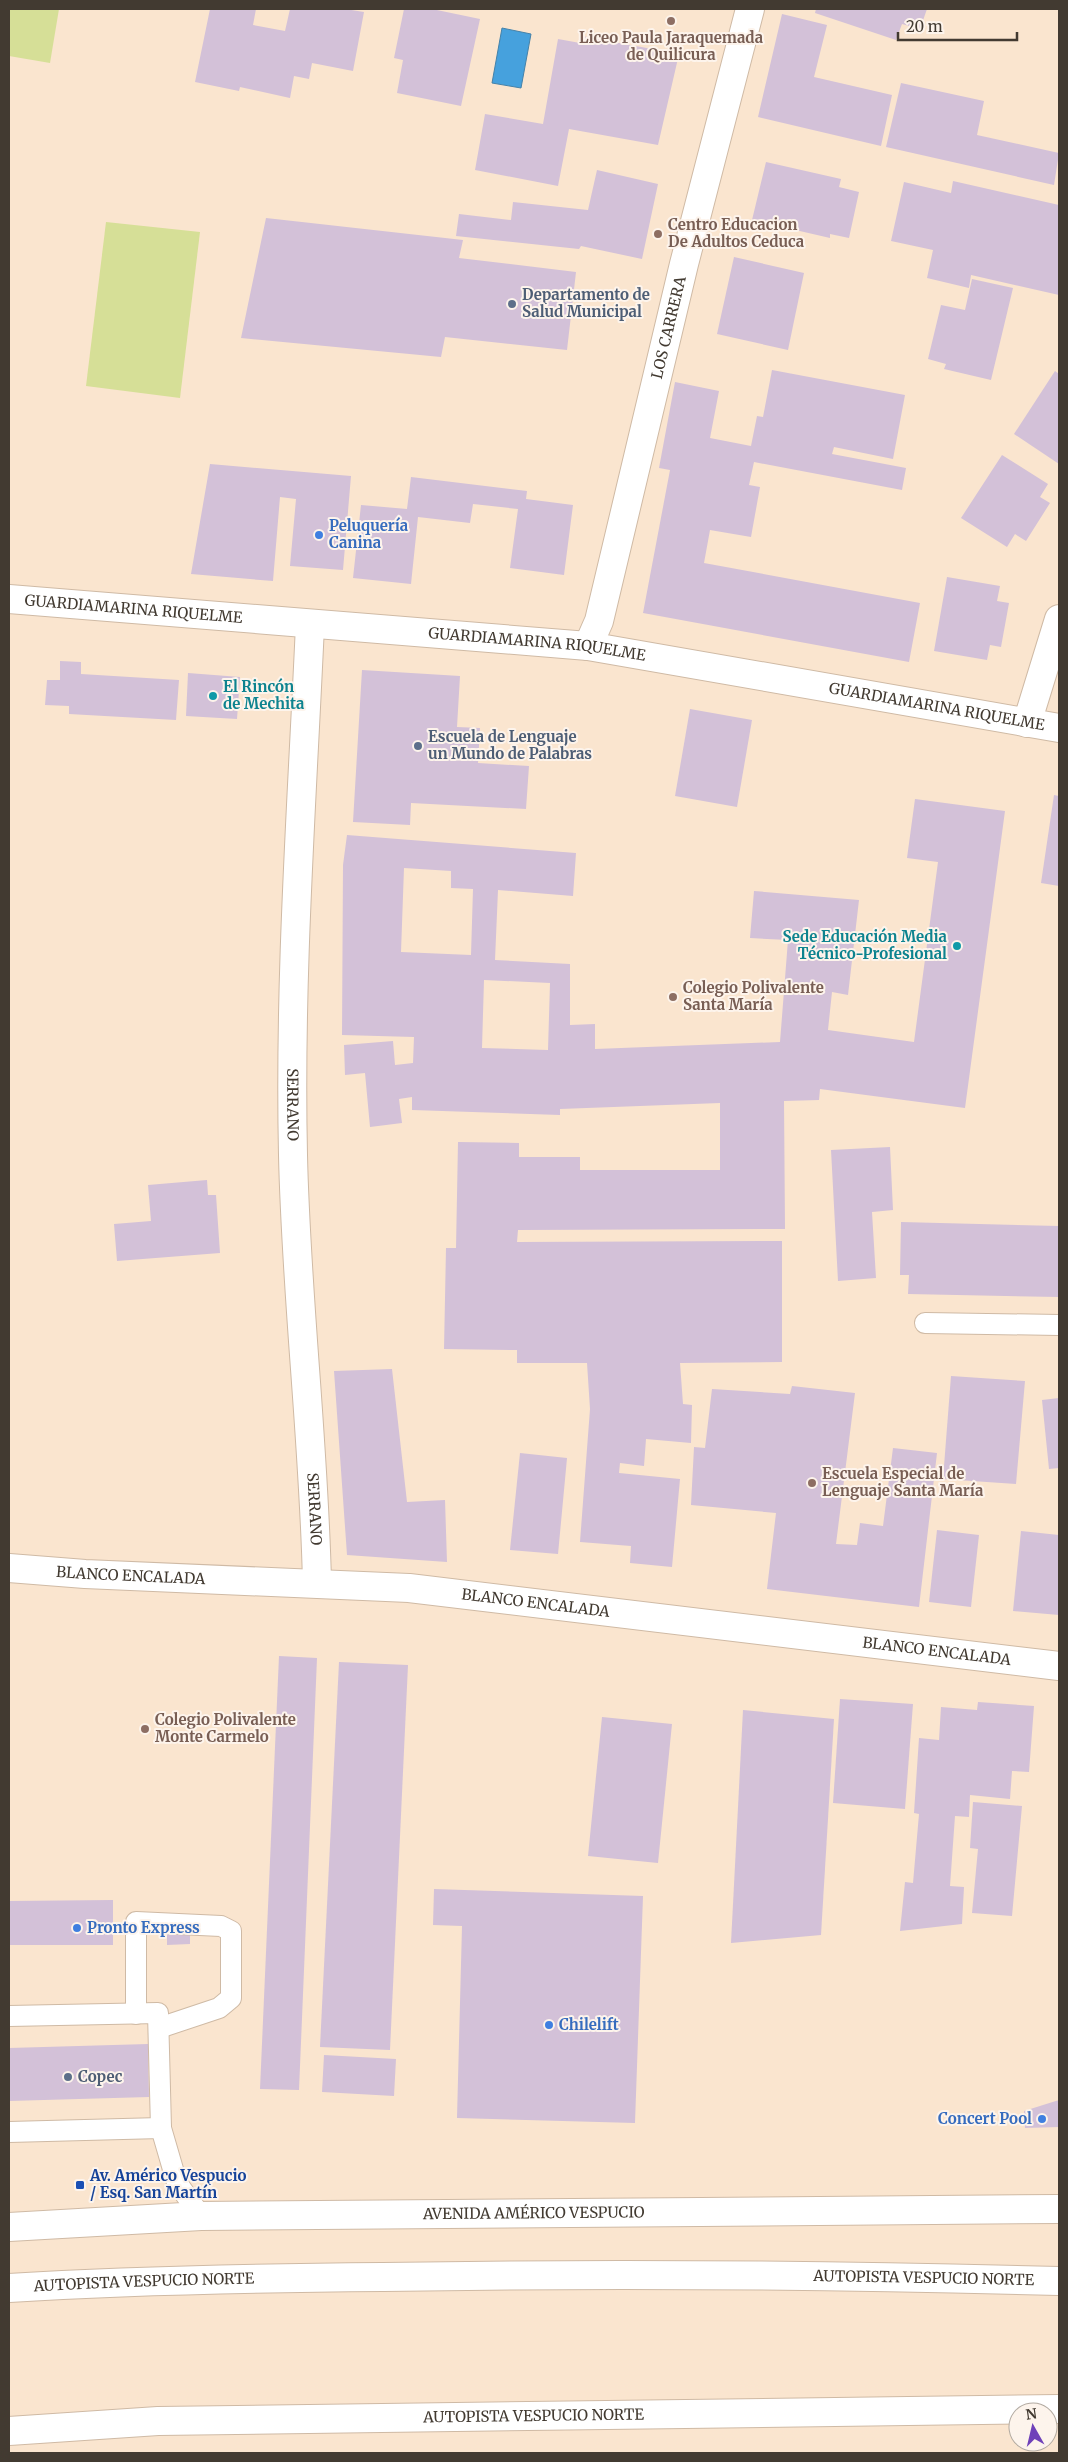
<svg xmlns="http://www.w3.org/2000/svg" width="1068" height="2462" font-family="Merriweather,serif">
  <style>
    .green { fill: #d6df97 }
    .water { fill: #46a1dd; stroke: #4582a9 }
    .building { fill: #d3c1d8; fill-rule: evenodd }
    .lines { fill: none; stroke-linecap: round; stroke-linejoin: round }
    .service-casing { stroke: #cfbaa5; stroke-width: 22 }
    .minor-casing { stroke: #cfbaa5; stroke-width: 30 }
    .tertiary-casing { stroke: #cfbaa5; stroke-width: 30 }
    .primary-casing { stroke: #cfbaa5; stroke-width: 30 }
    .motorway-casing { stroke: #cfbaa5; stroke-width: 30 }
    .service { stroke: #fff; stroke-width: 20 }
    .minor { stroke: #fff; stroke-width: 28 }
    .tertiary { stroke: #fff; stroke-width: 28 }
    .primary { stroke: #fff; stroke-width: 28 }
    .motorway { stroke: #fff; stroke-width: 28 }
    .education-dot { fill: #8d6e63; stroke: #fdf4ec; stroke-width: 2 }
    .service-dot { fill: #5c6f8a; stroke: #fdf4ec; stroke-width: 2 }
    .shop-dot { fill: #3f7fe0; stroke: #fdf4ec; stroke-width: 2 }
    .culture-dot { fill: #0f9aa8; stroke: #fdf4ec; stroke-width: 2 }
    .transit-dot { fill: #1a4fb4; stroke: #fdf4ec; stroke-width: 2 }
    .labels { text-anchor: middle; stroke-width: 4; stroke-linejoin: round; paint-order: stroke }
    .education-label { font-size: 15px; font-weight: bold; fill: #785e54; stroke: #fdf4ec; text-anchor: start }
    .service-label { font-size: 15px; font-weight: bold; fill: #4e5e75; stroke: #fdf4ec; text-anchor: start }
    .street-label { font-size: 15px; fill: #423a31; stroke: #fdf4ec }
    .shop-label { font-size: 15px; font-weight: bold; fill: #366cbe; stroke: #fdf4ec; text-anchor: start }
    .culture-label { font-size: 15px; font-weight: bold; fill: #0d838f; stroke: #fdf4ec; text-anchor: start }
    .transit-label { font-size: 15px; font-weight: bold; fill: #164399; stroke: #fdf4ec; text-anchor: start }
  </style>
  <rect width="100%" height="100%" fill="#fae5cf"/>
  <g class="green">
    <polygon points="9,9 59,9 50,63 9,56"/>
    <polygon points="106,222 200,232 180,398 86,386"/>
  </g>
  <polygon class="water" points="502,28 531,34 521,88 492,83"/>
  <g class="building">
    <polygon points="210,9 256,9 253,25 285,31 290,9 345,9 364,12 353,71 312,63 309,79 294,76 290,98 240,87 239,91 195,82"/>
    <polygon points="404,9 432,9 480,19 461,106 397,93 403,60 394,58"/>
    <polygon points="816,9 927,9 920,29 902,24 896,40 815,13"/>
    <polygon points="782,14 827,25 814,77 892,95 881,146 758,117"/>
    <polygon points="582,36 679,54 658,145 569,129 558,186 475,170 485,114 543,124 558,39 580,43"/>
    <polygon points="901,83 984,101 977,135 1059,153 1054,185 886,147"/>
    <polygon points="766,162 841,179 839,187 859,192 849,238 830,234 830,238 752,220"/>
    <polygon points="597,170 658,184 642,259 581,246 579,249 456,236 459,214 511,220 513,202 588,210"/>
    <polygon points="953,181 1059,205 1059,295 971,275 969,288 927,278 933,250 891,241 904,182 951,193"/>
    <polygon points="266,218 463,240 459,258 576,272 567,350 445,337 441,357 241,338"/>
    <polygon points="734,257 804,273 788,350 717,334"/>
    <polygon points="972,279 1013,288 991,380 944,369 946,364 928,359 941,305 965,310"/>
    <polygon points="772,370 905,395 893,459 834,447 832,454 906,468 902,490 754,462 749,485 760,487 751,537 710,530 704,563 920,603 909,662 643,613 670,470 659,468 675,382 719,391 710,438 751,446 757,416 763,417"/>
    <polygon points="1055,371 1059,374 1059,464 1014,434"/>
    <polygon points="1002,455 1048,484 1040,497 1050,503 1026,541 1015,534 1007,547 961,518"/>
    <polygon points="210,464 351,476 343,570 290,566 296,499 280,497 273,581 191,574"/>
    <polygon points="411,477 527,491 526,499 573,505 564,575 510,568 518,509 473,504 470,523 418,517 411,584 353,578 361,505 407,509"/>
    <polygon points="947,577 1000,586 997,601 1009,603 1001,647 990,645 987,660 934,651"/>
    <polygon points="60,661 81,662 81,674 179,680 176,720 69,714 69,706 45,705 47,680 60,680"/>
    <polygon points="362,670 460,676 457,727 480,728 478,763 529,766 526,809 411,803 410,825 353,822"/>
    <polygon points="188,673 240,677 237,719 186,716"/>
    <polygon points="690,709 752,720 737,807 675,796"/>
    <polygon points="1054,795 1059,796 1059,886 1041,883"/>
    <path d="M915 799 1005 811 965 1108 820 1089 819 1100 784 1101 785 1229 518 1230 517 1242 782 1241V1362L680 1363 683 1404 692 1405 691 1443 646 1439 644 1466 620 1463 619 1473 680 1479 672 1567 630 1563 631 1546 580 1542 590 1409 587 1363H517V1350L444 1349 446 1248H456L458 1142 519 1143V1157H580V1170H720V1103L560 1109V1115L412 1110V1097L399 1099 402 1123 370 1127 365 1073 345 1075 344 1045 393 1041 395 1065 413 1063 414 1037 342 1035 343 865 347 835 576 853 573 896 498 890 495 960 570 964V1025L595 1024V1049L780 1042 788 940 750 938 754 891 859 900 848 995 832 992 828 1030 914 1042 938 862 907 858ZM404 868 451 871V888L473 889 471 955 401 952ZM484 980 550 983 548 1050 482 1048Z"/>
    <polygon points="890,1147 893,1210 872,1212 876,1278 838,1281 831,1150"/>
    <polygon points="207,1180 208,1195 216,1195 220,1253 117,1261 114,1224 151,1221 148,1185"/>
    <polygon points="901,1222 1059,1226 1059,1297 908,1294 909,1275 900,1275"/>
    <polygon points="392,1369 407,1502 445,1500 447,1562 347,1555 334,1371"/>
    <polygon points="951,1376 1025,1381 1016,1484 943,1479"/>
    <polygon points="792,1386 855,1393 836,1544 857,1545 860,1523 883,1526 893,1448 937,1453 919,1607 767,1589 776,1513 691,1505 694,1447 705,1448 712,1389 790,1394"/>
    <polygon points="1059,1398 1059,1468 1049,1469 1042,1400"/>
    <polygon points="520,1453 567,1458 558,1554 510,1550"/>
    <polygon points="937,1530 979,1535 971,1607 929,1602"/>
    <polygon points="1021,1531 1059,1535 1059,1615 1013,1611"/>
    <polygon points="279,1656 317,1658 299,2090 260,2089"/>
    <polygon points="339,1662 408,1665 390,2050 320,2047"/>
    <polygon points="840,1699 913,1704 905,1809 833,1803"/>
    <polygon points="978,1702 1034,1706 1029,1772 1012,1771 1010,1799 970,1795 969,1817 955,1816 950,1886 964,1887 962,1924 900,1931 905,1882 913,1883 919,1814 914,1813 919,1738 939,1740 941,1707 977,1710"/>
    <polygon points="743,1710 834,1719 821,1935 731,1943"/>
    <polygon points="602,1717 672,1724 658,1863 588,1856"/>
    <polygon points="973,1802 1022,1806 1012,1916 972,1913 978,1849 970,1848"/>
    <polygon points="434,1889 643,1896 635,2123 457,2118 462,1926 433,1925"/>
    <polygon points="113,1900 113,1945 9,1945 9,1901"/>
    <polygon points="190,1930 190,1944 167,1945 167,1931"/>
    <polygon points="148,2044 149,2097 9,2101 9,2048"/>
    <polygon points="324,2055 396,2059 394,2096 322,2092"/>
    <polygon points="1059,2100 1059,2127 1025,2128 1024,2111"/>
  </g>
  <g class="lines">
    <defs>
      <g id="service">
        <polyline points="925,1323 1059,1325"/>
        <polyline points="136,2014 136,1922 221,1926 231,1931 231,1998 219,2008 159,2028"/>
        <polyline points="9,2016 158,2013 161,2128 177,2183 201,2216"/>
        <polyline points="9,2132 161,2128"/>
      </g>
      <g id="minor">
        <path id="s1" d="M310 625C302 802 289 978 293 1155 296 1297 314 1440 317 1583"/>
        <path id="s2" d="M588 646 599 621 684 264 750 9"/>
        <polyline points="1027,723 1059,619"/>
      </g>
      <g id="tertiary">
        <path id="s3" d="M9 599 588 646 1059 728"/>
        <path id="s4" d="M9 1568 85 1574 409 1588 1059 1666"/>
      </g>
      <g id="primary">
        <path id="s5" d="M9 2227 201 2216 1059 2209"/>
      </g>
      <g id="motorway">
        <path id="s6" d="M9 2288C134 2280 258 2278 383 2277 609 2273 834 2275 1059 2281"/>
        <path id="s7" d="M9 2431 158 2421 1059 2409"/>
      </g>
    </defs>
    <use href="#service" class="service-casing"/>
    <use href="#minor" class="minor-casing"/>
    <use href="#tertiary" class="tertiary-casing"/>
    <use href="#primary" class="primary-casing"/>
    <use href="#motorway" class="motorway-casing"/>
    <use href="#service" class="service"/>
    <use href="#minor" class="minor"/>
    <use href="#tertiary" class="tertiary"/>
    <use href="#primary" class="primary"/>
    <use href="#motorway" class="motorway"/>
  </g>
  <g class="education-dot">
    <circle cx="671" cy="21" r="5"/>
    <circle cx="658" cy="234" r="5"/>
    <circle cx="673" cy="997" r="5"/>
    <circle cx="812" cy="1483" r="5"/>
    <circle cx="145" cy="1729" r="5"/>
  </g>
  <g class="service-dot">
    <circle cx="512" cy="304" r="5"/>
    <circle cx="418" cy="746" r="5"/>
    <circle cx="68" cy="2077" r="5"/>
  </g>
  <g class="shop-dot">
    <circle cx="319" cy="535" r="5"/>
    <circle cx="77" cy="1928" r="5"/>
    <circle cx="549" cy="2025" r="5"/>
    <circle cx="1042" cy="2119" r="5"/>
  </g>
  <g class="culture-dot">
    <circle cx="213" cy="696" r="5"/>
    <circle cx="957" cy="946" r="5"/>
  </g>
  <rect class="transit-dot" x="75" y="2180" width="10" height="10" rx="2.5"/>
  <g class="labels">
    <g class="education-label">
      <text x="671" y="43" text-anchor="middle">Liceo Paula Jaraquemada<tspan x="671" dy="17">de Quilicura</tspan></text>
      <text x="668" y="230">Centro Educacion<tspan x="668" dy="17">De Adultos Ceduca</tspan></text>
      <text x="683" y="993">Colegio Polivalente<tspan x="683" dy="17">Santa María</tspan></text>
      <text x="822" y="1479">Escuela Especial de<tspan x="822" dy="17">Lenguaje Santa María</tspan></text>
      <text x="155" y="1725">Colegio Polivalente<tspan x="155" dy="17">Monte Carmelo</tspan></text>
    </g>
    <g class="service-label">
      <text x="522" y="300">Departamento de<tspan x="522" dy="17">Salud Municipal</tspan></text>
      <text x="428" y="742">Escuela de Lenguaje<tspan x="428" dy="17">un Mundo de Palabras</tspan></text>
      <text x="78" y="2082">Copec</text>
    </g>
    <g class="street-label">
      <text dy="5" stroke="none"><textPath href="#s2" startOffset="329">LOS CARRERA</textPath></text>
      <text dy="5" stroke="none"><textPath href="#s3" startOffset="125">GUARDIAMARINA RIQUELME</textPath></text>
      <text dy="5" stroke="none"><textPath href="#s3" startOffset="530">GUARDIAMARINA RIQUELME</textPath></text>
      <text dy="5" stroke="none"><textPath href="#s3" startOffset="935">GUARDIAMARINA RIQUELME</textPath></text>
      <text dy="5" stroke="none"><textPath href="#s1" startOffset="480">SERRANO</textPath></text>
      <text dy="5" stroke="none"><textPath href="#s1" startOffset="885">SERRANO</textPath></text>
      <text dy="5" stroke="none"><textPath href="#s4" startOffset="122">BLANCO ENCALADA</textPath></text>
      <text dy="5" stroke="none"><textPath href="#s4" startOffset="528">BLANCO ENCALADA</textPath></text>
      <text dy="5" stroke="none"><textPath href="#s4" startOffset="932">BLANCO ENCALADA</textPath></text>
      <text dy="5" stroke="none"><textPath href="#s5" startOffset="525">AVENIDA AMÉRICO VESPUCIO</textPath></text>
      <text dy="5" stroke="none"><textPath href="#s6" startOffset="915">AUTOPISTA VESPUCIO NORTE</textPath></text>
      <text dy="5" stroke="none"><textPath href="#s6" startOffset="135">AUTOPISTA VESPUCIO NORTE</textPath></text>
      <text dy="5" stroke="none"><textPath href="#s7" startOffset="525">AUTOPISTA VESPUCIO NORTE</textPath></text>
    </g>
    <g class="shop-label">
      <text x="329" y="531">Peluquería<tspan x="329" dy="17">Canina</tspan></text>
      <text x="87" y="1933">Pronto Express</text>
      <text x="559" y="2030">Chilelift</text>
      <text x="1032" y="2124" text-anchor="end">Concert Pool</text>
    </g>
    <g class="culture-label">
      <text x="223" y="692">El Rincón<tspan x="223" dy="17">de Mechita</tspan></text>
      <text x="947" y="942" text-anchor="end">Sede Educación Media<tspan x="947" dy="17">Técnico-Profesional</tspan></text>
    </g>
    <g class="transit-label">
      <text x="90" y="2181">Av. Américo Vespucio<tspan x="90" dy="17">/ Esq. San Martín</tspan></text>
    </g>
  </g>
  <rect width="1068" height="2462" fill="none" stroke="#423a31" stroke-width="20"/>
  <g transform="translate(1033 2427) rotate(352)"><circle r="24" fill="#fdf4ec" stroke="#b2aaa1"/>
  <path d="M0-4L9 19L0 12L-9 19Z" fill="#6f41b9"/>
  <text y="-8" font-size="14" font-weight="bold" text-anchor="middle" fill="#423a31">N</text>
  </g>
  <path d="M898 32v8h119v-8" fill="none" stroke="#423a31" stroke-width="2.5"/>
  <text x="906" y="32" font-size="15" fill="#423a31" stroke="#fdf4ec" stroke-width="4" paint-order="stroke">20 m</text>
</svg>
